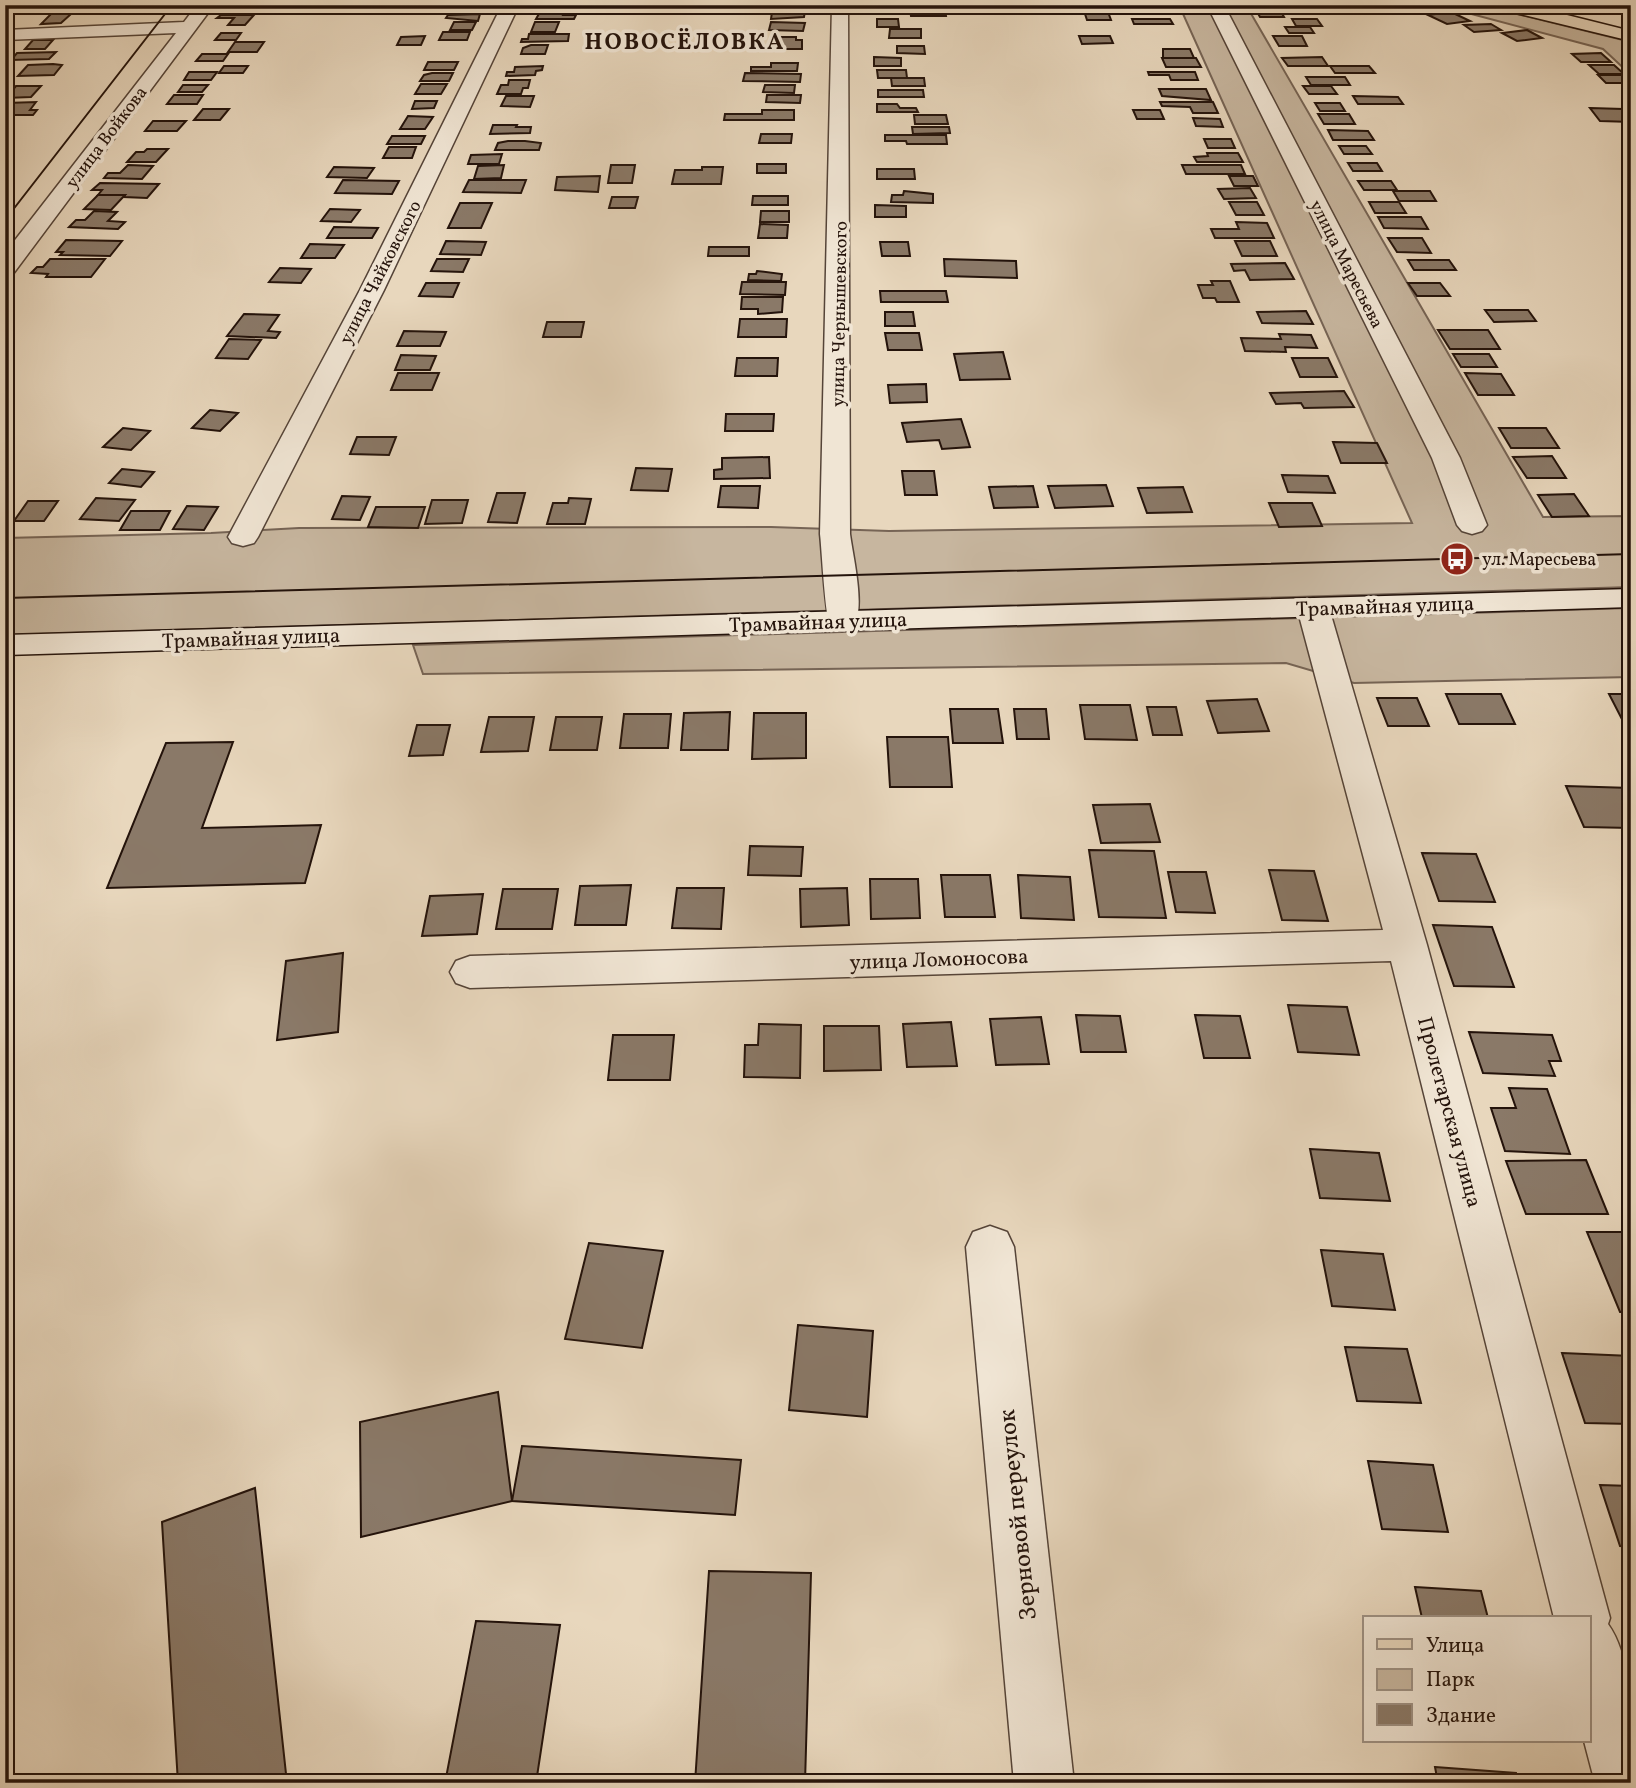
<svg xmlns="http://www.w3.org/2000/svg" width="1636" height="1788" font-family="Vollkorn,serif">
  <style>
    .green { fill: #c7b69f; stroke: #766455; stroke-width: 2 }
    .building { fill: #8a7968; stroke: #24130b; stroke-width: 2 }
    .lines { fill: none; stroke-linecap: round; stroke-linejoin: round }
    .minor-casing { stroke: #554438; stroke-width: 3 }
    .secondary-casing { stroke: #24130b; stroke-width: 3 }
    .primary-casing { stroke: #24130b; stroke-width: 3 }
    .minor { fill: #f0e5d4; fill-rule: evenodd }
    .secondary { fill: #f0e5d4; fill-rule: evenodd }
    .primary { fill: #e8d7bd; fill-rule: evenodd }
    .tram { stroke: #24130b; stroke-width: 2 }
    .labels { text-anchor: middle; stroke-width: 7; stroke-linejoin: round; paint-order: stroke }
    .far-street-label { font-size: 18px; fill: #24130b; stroke: #f0e5d4 }
    .far-poi-label { font-size: 18px; fill: #24130b; stroke: #f0e5d4; text-anchor: start }
    .street-label { font-size: 21px; fill: #24130b; stroke: #f0e5d4 }
    .far-district-label { font-size: 23px; font-weight: bold; letter-spacing: 2px; fill: #24130b; stroke: #f0e5d4 }
    .near-street-label { font-size: 24px; fill: #24130b; stroke: #f0e5d4 }
  </style>
  <rect width="100%" height="100%" fill="#e8d7bd"/>
  <filter id="stains"><feTurbulence type="fractalNoise" baseFrequency=".00286" numOctaves="4"/><feColorMatrix values="0 0 0 0 .2 0 0 0 0 .09 0 0 0 0 .02 0 0 0 .5 -.17"/></filter>
  <radialGradient id="worn" r=".72"><stop offset=".6" stop-color="#630" stop-opacity="0"/><stop offset="1" stop-color="#630" stop-opacity=".3"/></radialGradient>
  <g class="green">
    <polygon points="1179,5 1246,5 1543,517 1631,516 1631,587 5,635 5,538 211,533 299,528 771,527 889,531 1412,523"/>
    <polygon points="1457,5 1480,5 1631,42 1631,75 1603,49 1449,8"/>
    <polygon points="1631,608 1631,677 1354,683 1286,663 423,674 413,645"/>
  </g>
  <g class="building">
    <polygon points="236,5 269,5 263,12 230,13"/>
    <polygon points="758,5 780,7 805,5 805,9 758,9"/>
    <polygon points="1312,5 1347,5 1349,12 1314,10"/>
    <polygon points="1347,5 1432,5 1437,6 1426,11 1414,7 1399,11 1348,8"/>
    <polygon points="442,7 485,7 483,13 439,14"/>
    <polygon points="781,10 805,11 804,17 771,19 772,12"/>
    <polygon points="910,10 945,10 946,16 911,16"/>
    <polygon points="1256,10 1280,10 1284,17 1260,17"/>
    <polygon points="540,12 564,12 563,15 576,15 574,19 536,19"/>
    <polygon points="1088,12 1108,12 1111,20 1087,20 1085,14"/>
    <polygon points="1451,12 1470,21 1447,24 1428,15"/>
    <polygon points="51,14 71,14 61,23 41,24"/>
    <polygon points="480,14 478,21 446,18 448,15"/>
    <polygon points="221,15 254,15 245,25 228,25 234,18 217,18"/>
    <polygon points="877,19 898,19 899,27 877,27"/>
    <polygon points="1132,19 1170,19 1173,24 1134,24"/>
    <polygon points="1292,19 1317,19 1322,26 1296,26"/>
    <polygon points="454,22 476,22 472,30 450,30"/>
    <polygon points="535,22 559,22 555,32 531,32"/>
    <polygon points="771,22 805,23 803,31 769,30"/>
    <polygon points="1491,24 1501,30 1474,32 1464,25"/>
    <polygon points="1285,27 1310,27 1314,33 1289,33"/>
    <polygon points="890,29 921,29 921,38 889,38"/>
    <polygon points="1527,30 1542,38 1517,41 1502,33"/>
    <polygon points="443,32 470,32 467,40 439,40"/>
    <polygon points="221,33 241,33 236,40 215,40"/>
    <polygon points="529,34 569,34 568,41 521,42 522,39 528,39"/>
    <polygon points="425,36 421,45 397,45 401,37"/>
    <polygon points="1079,36 1110,36 1113,43 1082,44"/>
    <polygon points="1273,36 1302,36 1307,46 1279,46"/>
    <polygon points="777,37 796,37 796,40 802,40 802,49 777,49"/>
    <polygon points="33,40 53,40 45,49 25,49"/>
    <polygon points="235,42 264,42 257,52 228,52"/>
    <polygon points="531,45 548,45 545,54 521,54 523,48"/>
    <polygon points="897,46 924,46 925,54 897,53"/>
    <polygon points="1163,49 1190,49 1194,58 1163,58"/>
    <polygon points="56,52 49,59 11,60 17,53"/>
    <polygon points="1601,53 1611,62 1581,62 1572,54"/>
    <polygon points="202,54 228,54 223,61 196,61"/>
    <polygon points="874,57 901,58 901,66 874,66"/>
    <polygon points="1322,57 1328,66 1288,66 1282,58"/>
    <polygon points="1162,58 1196,58 1201,67 1166,67"/>
    <polygon points="428,62 458,62 454,70 424,70"/>
    <polygon points="771,63 798,63 797,71 751,71 751,67 771,67"/>
    <polygon points="53,64 62,65 54,75 18,76 28,65"/>
    <polygon points="1589,65 1614,65 1624,74 1599,74"/>
    <polygon points="224,66 248,66 243,73 219,73"/>
    <polygon points="543,66 542,70 536,71 535,75 506,76 507,72 514,72 515,67"/>
    <polygon points="1330,66 1369,66 1375,73 1335,73"/>
    <polygon points="877,70 906,70 907,78 878,78"/>
    <polygon points="189,72 217,72 211,80 184,80"/>
    <polygon points="1148,72 1195,72 1198,80 1171,80 1169,75 1149,75"/>
    <polygon points="432,73 453,73 449,81 420,81 424,75"/>
    <polygon points="745,73 801,74 800,82 743,81"/>
    <polygon points="1598,75 1625,75 1631,83 1606,83"/>
    <polygon points="1306,77 1345,77 1350,85 1311,85"/>
    <polygon points="891,78 924,78 925,86 892,86"/>
    <polygon points="509,80 530,80 528,88 523,88 521,94 497,94 501,85 508,85"/>
    <polygon points="421,84 447,84 441,94 415,94"/>
    <polygon points="183,85 208,85 202,92 178,92"/>
    <polygon points="765,85 795,85 794,93 763,92"/>
    <polygon points="16,86 41,86 31,97 6,98"/>
    <polygon points="1303,86 1331,86 1337,94 1309,94"/>
    <polygon points="1159,89 1206,89 1211,100 1162,96"/>
    <polygon points="878,90 923,90 924,97 878,97"/>
    <polygon points="174,95 203,95 197,104 167,104"/>
    <polygon points="767,95 801,95 800,103 766,102"/>
    <polygon points="506,96 534,96 530,107 501,106"/>
    <polygon points="1353,96 1398,97 1403,104 1358,104"/>
    <polygon points="415,101 437,101 434,108 412,109"/>
    <polygon points="36,102 30,110 37,110 33,115 5,115 6,103"/>
    <polygon points="1160,102 1213,102 1218,113 1193,113 1190,107 1162,106"/>
    <polygon points="1315,103 1340,103 1345,111 1320,111"/>
    <polygon points="877,104 897,104 900,108 916,108 918,112 877,112"/>
    <polygon points="1590,108 1623,109 1631,122 1600,121"/>
    <polygon points="203,109 229,109 220,120 194,120"/>
    <polygon points="762,110 794,110 794,120 724,120 725,114 762,114"/>
    <polygon points="1133,110 1160,110 1164,119 1137,119"/>
    <polygon points="1318,114 1349,114 1355,124 1324,124"/>
    <polygon points="914,115 946,115 948,124 915,124"/>
    <polygon points="408,116 433,117 425,129 400,129"/>
    <polygon points="1193,118 1220,119 1223,127 1196,126"/>
    <polygon points="153,121 186,121 177,131 145,131"/>
    <polygon points="493,125 517,125 516,127 531,127 530,133 490,134"/>
    <polygon points="912,127 949,127 950,133 913,134"/>
    <polygon points="1328,130 1368,131 1374,140 1333,140"/>
    <polygon points="761,134 792,134 791,143 759,143"/>
    <polygon points="885,135 946,135 947,144 907,144 906,141 885,141"/>
    <polygon points="392,136 425,136 421,144 387,144"/>
    <polygon points="1204,139 1231,139 1235,148 1208,148"/>
    <polygon points="508,141 525,141 541,143 539,150 495,150 498,143"/>
    <polygon points="1339,146 1366,146 1372,154 1344,154"/>
    <polygon points="389,147 416,147 412,158 383,158"/>
    <polygon points="147,149 168,149 156,162 127,162 136,152 144,152"/>
    <polygon points="1207,153 1238,153 1243,162 1197,162 1194,157 1208,156"/>
    <polygon points="502,154 499,164 468,164 471,155"/>
    <polygon points="1348,163 1377,163 1382,171 1353,171"/>
    <rect x="757" y="164" width="29" height="9"/>
    <polygon points="128,165 153,166 142,179 104,178 108,173 120,173"/>
    <polygon points="504,165 501,178 474,179 478,166"/>
    <polygon points="611,165 635,165 632,183 608,183"/>
    <polygon points="1182,165 1241,165 1245,174 1186,174"/>
    <polygon points="334,167 374,168 367,178 327,177"/>
    <polygon points="702,167 723,167 721,184 672,184 675,170 702,170"/>
    <polygon points="877,169 914,169 915,179 877,179"/>
    <polygon points="600,176 598,192 555,190 557,177"/>
    <polygon points="1229,176 1253,176 1258,186 1234,186"/>
    <polygon points="343,180 399,181 392,194 335,193"/>
    <polygon points="469,180 526,180 521,193 463,192"/>
    <polygon points="1358,181 1391,181 1397,190 1364,190"/>
    <polygon points="100,183 159,184 147,198 124,197 125,195 98,195 102,190 92,190"/>
    <polygon points="1250,188 1256,198 1224,199 1218,189"/>
    <polygon points="904,191 933,194 933,203 891,202 892,195 903,195"/>
    <polygon points="1393,191 1430,191 1436,201 1399,201"/>
    <polygon points="98,195 125,195 111,210 84,209"/>
    <polygon points="753,196 788,196 788,205 752,205"/>
    <polygon points="612,197 638,197 635,208 609,208"/>
    <polygon points="1229,202 1257,202 1264,215 1236,215"/>
    <polygon points="1369,202 1399,202 1406,213 1375,213"/>
    <polygon points="460,203 492,203 481,228 448,228"/>
    <polygon points="875,205 906,206 906,217 875,217"/>
    <polygon points="330,209 360,210 351,222 321,221"/>
    <polygon points="94,211 117,212 108,221 125,222 118,229 69,227 76,220 85,220"/>
    <polygon points="761,211 789,211 789,222 760,222"/>
    <polygon points="1378,217 1421,217 1428,229 1384,228"/>
    <polygon points="1236,222 1267,223 1274,238 1215,238 1211,229 1239,229"/>
    <polygon points="760,224 788,225 787,238 758,238"/>
    <polygon points="334,227 378,228 372,238 327,238"/>
    <polygon points="1388,238 1422,238 1431,253 1397,252"/>
    <polygon points="66,240 122,241 110,256 60,255 63,252 56,252"/>
    <polygon points="446,241 486,242 481,255 440,254"/>
    <polygon points="1235,241 1270,241 1277,256 1242,256"/>
    <polygon points="880,242 908,242 910,256 882,256"/>
    <polygon points="310,244 344,245 335,258 301,258"/>
    <polygon points="709,247 749,247 749,256 708,256"/>
    <polygon points="50,259 105,259 91,277 46,277 48,274 31,273 37,267 43,267"/>
    <polygon points="437,259 469,259 463,272 431,271"/>
    <polygon points="944,259 1016,261 1017,278 945,276"/>
    <polygon points="1408,260 1449,260 1456,270 1414,270"/>
    <polygon points="1285,263 1294,279 1250,280 1245,270 1234,271 1231,264"/>
    <polygon points="280,268 311,269 301,283 269,282"/>
    <polygon points="757,271 782,274 781,281 748,280 749,274 756,274"/>
    <polygon points="1211,281 1230,281 1239,302 1217,302 1215,298 1203,298 1198,285 1213,285"/>
    <polygon points="742,282 786,282 785,295 740,294"/>
    <polygon points="426,283 459,283 453,297 419,296"/>
    <polygon points="1408,283 1440,283 1450,296 1417,296"/>
    <polygon points="880,291 946,291 948,302 881,302"/>
    <polygon points="742,297 783,297 782,312 758,314 758,309 741,309"/>
    <polygon points="1485,310 1528,310 1536,321 1494,322"/>
    <polygon points="1306,311 1313,324 1262,323 1257,312"/>
    <polygon points="885,312 913,312 915,326 885,326"/>
    <polygon points="244,314 279,315 268,331 280,332 276,338 227,336"/>
    <polygon points="740,319 787,319 786,337 738,337"/>
    <polygon points="547,322 584,322 581,337 543,337"/>
    <polygon points="1438,330 1488,330 1500,349 1450,349"/>
    <polygon points="404,331 446,332 440,346 397,346"/>
    <polygon points="885,333 919,333 922,350 888,350"/>
    <polygon points="1279,334 1311,335 1317,348 1285,347 1286,352 1245,351 1241,338 1281,339"/>
    <polygon points="229,339 261,340 248,359 216,358"/>
    <polygon points="1003,352 1010,379 960,380 954,354"/>
    <polygon points="1453,354 1489,354 1497,367 1461,367"/>
    <polygon points="401,355 436,356 430,370 395,370"/>
    <polygon points="737,358 778,358 777,376 735,376"/>
    <polygon points="1292,358 1328,358 1337,377 1300,377"/>
    <polygon points="398,373 439,373 432,390 391,390"/>
    <polygon points="1465,373 1501,374 1514,395 1478,395"/>
    <polygon points="926,384 927,402 890,403 888,385"/>
    <polygon points="1344,391 1354,407 1304,408 1301,403 1276,404 1270,393"/>
    <polygon points="210,410 238,413 220,431 192,428"/>
    <polygon points="726,414 774,414 773,431 725,431"/>
    <polygon points="961,419 970,447 942,449 939,440 907,442 902,423"/>
    <polygon points="123,428 150,431 131,450 103,447"/>
    <polygon points="1499,428 1546,428 1559,448 1511,448"/>
    <polygon points="357,437 396,437 389,455 350,454"/>
    <polygon points="1333,442 1377,443 1387,463 1341,463"/>
    <polygon points="1552,456 1566,478 1527,478 1513,457"/>
    <polygon points="769,457 770,478 714,479 714,470 722,469 722,458"/>
    <polygon points="636,468 672,469 668,491 631,490"/>
    <polygon points="122,469 154,472 141,487 109,483"/>
    <polygon points="902,471 934,471 937,495 905,495"/>
    <polygon points="1282,475 1328,476 1335,493 1288,492"/>
    <polygon points="1106,485 1113,506 1055,508 1048,486"/>
    <polygon points="721,486 760,486 758,508 718,507"/>
    <polygon points="1033,486 1038,507 994,508 989,487"/>
    <polygon points="1183,487 1192,512 1147,513 1138,488"/>
    <polygon points="497,493 525,493 517,523 488,522"/>
    <polygon points="1574,494 1589,516 1552,517 1538,495"/>
    <polygon points="342,496 370,497 360,520 332,519"/>
    <polygon points="96,498 135,500 119,521 80,519"/>
    <polygon points="569,498 591,499 585,524 547,524 553,503 568,503"/>
    <polygon points="432,500 468,500 462,523 425,524"/>
    <polygon points="28,501 58,501 44,521 14,521"/>
    <polygon points="1269,503 1312,503 1322,526 1279,527"/>
    <polygon points="187,506 218,507 204,530 173,529"/>
    <polygon points="376,507 425,507 418,528 368,527"/>
    <polygon points="131,511 170,511 160,530 120,530"/>
    <polygon points="1446,694 1501,694 1515,724 1459,724"/>
    <polygon points="1609,694 1631,694 1631,727 1626,727"/>
    <polygon points="1377,698 1417,698 1429,726 1388,726"/>
    <polygon points="1257,699 1269,731 1218,733 1207,701"/>
    <polygon points="1080,705 1130,705 1137,740 1085,739"/>
    <polygon points="1147,707 1176,707 1182,735 1153,735"/>
    <polygon points="950,709 998,709 1003,743 953,743"/>
    <polygon points="1014,709 1046,709 1049,739 1017,739"/>
    <polygon points="730,712 728,750 681,750 684,713"/>
    <polygon points="754,713 806,713 806,758 752,759"/>
    <polygon points="624,714 671,714 668,748 620,748"/>
    <polygon points="489,717 534,717 528,751 481,752"/>
    <polygon points="556,717 602,717 597,750 550,750"/>
    <polygon points="417,725 450,725 443,755 409,756"/>
    <polygon points="887,737 948,737 952,787 890,787"/>
    <polygon points="233,742 202,828 321,825 305,883 107,888 166,743"/>
    <polygon points="1566,786 1631,788 1631,828 1584,827"/>
    <polygon points="1150,804 1160,842 1101,843 1093,805"/>
    <polygon points="750,846 803,847 801,876 748,875"/>
    <polygon points="1089,850 1154,851 1166,918 1099,917"/>
    <polygon points="1422,853 1476,854 1495,902 1439,901"/>
    <polygon points="1269,870 1314,871 1328,921 1282,920"/>
    <polygon points="1168,872 1206,872 1215,913 1176,912"/>
    <polygon points="941,875 990,875 995,917 945,917"/>
    <polygon points="1018,875 1070,877 1074,920 1021,918"/>
    <polygon points="870,879 918,879 920,918 871,919"/>
    <polygon points="631,885 626,925 575,925 580,886"/>
    <polygon points="677,888 724,888 721,929 672,928"/>
    <polygon points="847,888 849,925 801,927 800,889"/>
    <polygon points="503,889 558,889 552,929 496,929"/>
    <polygon points="483,894 477,934 422,936 430,896"/>
    <polygon points="1433,925 1492,927 1514,987 1454,986"/>
    <polygon points="343,953 338,1032 277,1040 286,961"/>
    <polygon points="1288,1005 1347,1007 1359,1055 1298,1052"/>
    <polygon points="1076,1015 1120,1016 1126,1052 1081,1052"/>
    <polygon points="1195,1015 1240,1016 1250,1058 1204,1058"/>
    <polygon points="1041,1017 1049,1064 996,1065 990,1019"/>
    <polygon points="951,1022 957,1066 907,1067 903,1024"/>
    <polygon points="759,1024 801,1025 800,1078 744,1077 745,1045 758,1045"/>
    <polygon points="824,1026 879,1026 881,1070 824,1071"/>
    <polygon points="1469,1032 1552,1035 1561,1061 1549,1061 1555,1076 1483,1073"/>
    <polygon points="613,1035 674,1035 670,1080 608,1080"/>
    <polygon points="1509,1088 1547,1089 1570,1154 1505,1151 1491,1108 1516,1108"/>
    <polygon points="1310,1149 1379,1153 1390,1201 1320,1198"/>
    <polygon points="1586,1160 1608,1214 1526,1214 1506,1161"/>
    <polygon points="1587,1232 1631,1232 1631,1312 1620,1312"/>
    <polygon points="589,1243 663,1251 642,1348 565,1339"/>
    <polygon points="1321,1250 1383,1254 1395,1310 1332,1306"/>
    <polygon points="798,1325 873,1331 867,1417 789,1410"/>
    <polygon points="1345,1347 1407,1349 1421,1403 1357,1401"/>
    <polygon points="1562,1353 1631,1356 1631,1424 1585,1423"/>
    <polygon points="498,1392 512,1501 361,1537 360,1422"/>
    <polygon points="522,1446 741,1460 735,1515 512,1501"/>
    <polygon points="1368,1461 1433,1465 1448,1532 1382,1529"/>
    <polygon points="1600,1485 1631,1486 1631,1547 1620,1546"/>
    <polygon points="255,1488 287,1783 178,1783 162,1522"/>
    <polygon points="709,1571 811,1573 805,1783 695,1783"/>
    <polygon points="1415,1587 1481,1591 1488,1618 1422,1618"/>
    <polygon points="476,1621 560,1625 536,1783 445,1783"/>
    <polygon points="1435,1767 1516,1773 1518,1783 1438,1783"/>
  </g>
  <g class="lines">
    <defs>
      <g id="minor">
        <polygon points="197,5 214,5 13,274 5,276 5,253 176,33 5,40 5,30 184,22"/>
        <polygon points="502,5 519,5 384,290 258,537 254,543 243,546 232,543 228,537 360,290"/>
        <path d="M832 5H848L850 534C853 557 866 609 853 628L842 631 831 628C825 620 822 550 820 534Z"/>
        <polygon points="1207,5 1224,5 1460,458 1487,525 1482,531 1472,534 1462,531 1457,525 1432,458"/>
        <path d="M1313 598 1324 601 1329 608 1427 945 1610 1618 1608 1624C1636 1663 1631 1736 1631 1783H1595L1584 1741H1589V1618H1554L1391 961 470 988 456 983 450 972 456 961 470 956 1383 930 1297 608 1302 601Z"/>
        <polygon points="990,1226 1007,1232 1014,1247 1074,1783 1014,1783 966,1247 973,1232"/>
      </g>
      <polygon id="secondary" points="1631,589 1631,607 5,655 5,635"/>
      <polygon id="primary" points="1497,5 1527,5 1631,31 1631,41 1499,9"/>
    </defs>
    <use href="#minor" class="minor-casing"/>
    <use href="#secondary" class="secondary-casing"/>
    <use href="#primary" class="primary-casing"/>
    <use href="#minor" class="minor"/>
    <use href="#secondary" class="secondary"/>
    <use href="#primary" class="primary"/>
    <g class="tram">
      <polyline points="5,220 172,5"/>
      <polyline points="5,598 1631,554"/>
    </g>
  </g>
  <defs>
    <symbol id="bus-disc" viewBox="-11 -11 22 22"><circle r="9.5" fill="#8f2418" stroke="#f0e5d4"/><path d="M-5-6H5V4H4V6H2V4H-2V6H-4V4H-5ZM-3.5-4V0h7V-4ZM-3.5 1.2v1.5H-2V1.2ZM2 1.2v1.5H3.5V1.2Z" fill="#fff"/></symbol>
  </defs>
  <g fill-rule="evenodd">
    <use href="#bus-disc" x="1438" y="540" width="38" height="38"/>
  </g>
  <g class="labels">
    <g class="far-street-label">
      <text transform="translate(106 137) rotate(-53)" y="6">улица Войкова</text>
      <text transform="translate(1347 264) rotate(63)" y="6">улица Маресьева</text>
      <text transform="translate(380 272) rotate(-63)" y="6">улица Чайковского</text>
      <text transform="translate(839 314) rotate(-89)" y="6">улица Чернышевского</text>
    </g>
    <g class="far-poi-label">
      <text x="1482" y="565">ул. Маресьева</text>
    </g>
    <g class="street-label">
      <text transform="translate(1385 606) rotate(-2)" y="7">Трамвайная улица</text>
      <text transform="translate(818 622) rotate(-2)" y="7">Трамвайная улица</text>
      <text transform="translate(251 638) rotate(-2)" y="7">Трамвайная улица</text>
      <text transform="translate(939 959) rotate(-2)" y="7">улица Ломоносова</text>
      <text transform="translate(1450 1112) rotate(75)" y="7">Пролетарская улица</text>
    </g>
    <g class="far-district-label">
      <text x="685" y="49">НОВОСЁЛОВКА</text>
    </g>
    <g class="near-street-label">
      <text transform="translate(1017 1515) rotate(-96)" y="8">Зерновой переулок</text>
    </g>
  </g>
  <rect width="1636" height="1788" fill="none" stroke="#e8d7bd" stroke-width="28"/>
  <rect x="7" y="7" width="1622" height="1774" fill="none" stroke="#24130b" stroke-width="3.5"/>
  <rect x="14" y="14" width="1608" height="1760" fill="none" stroke="#24130b" stroke-width="2"/>
  <rect x="1363" y="1616" width="228" height="126" fill="#f0e5d4" stroke="#9e9184" stroke-width="2"/>
  <rect x="1377" y="1639" width="35" height="10" fill="#e8d7bd" stroke="#9e9184" stroke-width="2"/>
  <text x="1426" y="1652" font-size="21" fill="#24130b">Улица</text>
  <rect x="1377" y="1669" width="35" height="21" fill="#c7b69f" stroke="#9e9184" stroke-width="2"/>
  <text x="1426" y="1686" font-size="21" fill="#24130b">Парк</text>
  <rect x="1377" y="1704" width="35" height="21" fill="#8a7968" stroke="#9e9184" stroke-width="2"/>
  <text x="1426" y="1722" font-size="21" fill="#24130b">Здание</text>
  <rect width="100%" height="100%" filter="url(#stains)"/>
  <rect width="100%" height="100%" fill="url(#worn)"/>
</svg>
